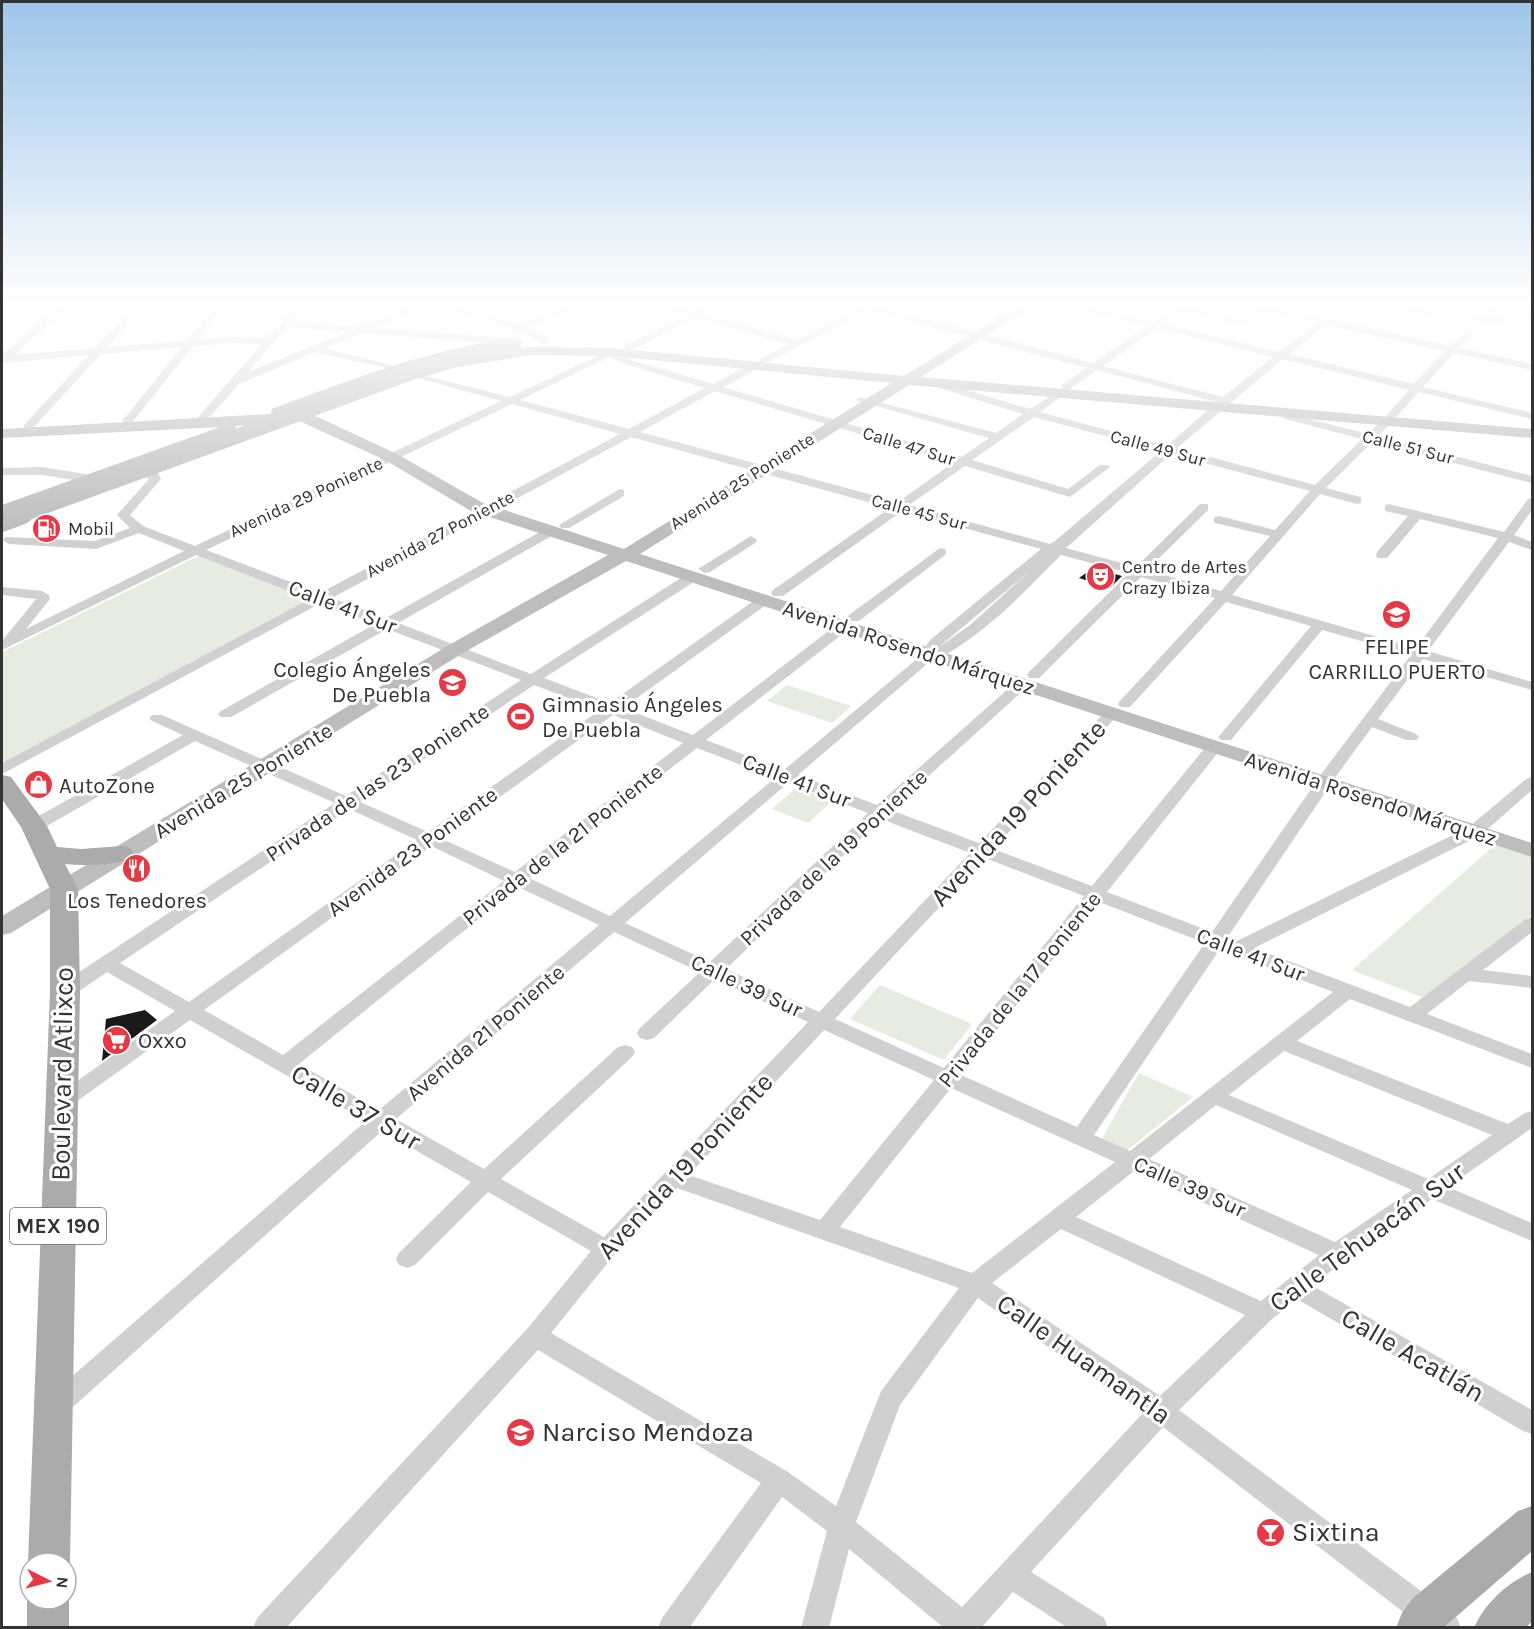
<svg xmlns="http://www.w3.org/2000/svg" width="1534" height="1629" font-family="Karla,sans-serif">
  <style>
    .green { fill: #e6ecdf }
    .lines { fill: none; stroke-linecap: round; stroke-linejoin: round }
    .river { fill: #cfe2ee; fill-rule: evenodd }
    .building { fill: #1a1a1a }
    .minor { fill: #d0d0d0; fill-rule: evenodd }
    .secondary { fill: #bdbdbd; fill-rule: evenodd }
    .primary { fill: #ababab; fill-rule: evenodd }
    .secondary-bridge-far1 { stroke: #bdbdbd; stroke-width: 15 }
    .secondary-bridge { stroke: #bdbdbd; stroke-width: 20 }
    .labels { text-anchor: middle; stroke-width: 6; stroke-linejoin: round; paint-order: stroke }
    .far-street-label { font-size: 18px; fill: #333; stroke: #fff }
    .far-poi-label { font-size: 18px; fill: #333; stroke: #fff; text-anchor: start }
    .shield { fill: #fff; stroke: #707070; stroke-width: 1.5 }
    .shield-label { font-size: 21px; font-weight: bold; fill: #333 }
    .street-label { font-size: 22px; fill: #333; stroke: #fff }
    .poi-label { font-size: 22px; fill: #333; stroke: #fff; text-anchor: start }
    .near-street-label { font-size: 27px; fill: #333; stroke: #fff }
    .near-poi-label { font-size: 27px; fill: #333; stroke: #fff; text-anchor: start }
  </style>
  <rect width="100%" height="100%" fill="#fff"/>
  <g class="green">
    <polygon points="199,556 312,599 4,762 2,760 2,652"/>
    <polygon points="787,685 851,706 832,723 767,701"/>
    <polygon points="797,787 832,801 808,823 772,809"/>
    <polygon points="1495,845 1532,857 1532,915 1424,998 1352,970"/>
    <polygon points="880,985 972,1024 944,1060 850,1019"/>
    <polygon points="1139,1073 1193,1097 1124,1153 1101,1140"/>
  </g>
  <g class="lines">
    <path class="river" d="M1386 305H1413L1480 315 1532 312V320C1485 329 1440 319 1393 309Z"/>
  </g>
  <g class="building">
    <polygon points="1093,568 1122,576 1110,588 1079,578"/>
    <polygon points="145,1010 157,1020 102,1061 106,1019"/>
  </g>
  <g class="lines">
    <g class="minor">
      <path d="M59 305H69L14 355 95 348 136 305H146L107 347 187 341 216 305H226L198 340 231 337 267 338 296 305H306L292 322 360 327 414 305H425L374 328 519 339 524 342 519 345 362 333 324 348 399 367V371L315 352 239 384 207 420 203 421 198 418 199 416 262 344 231 343 193 346 131 424H123V420L182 347 101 354 32 429H24V425L89 355 2 363V355ZM287 327 348 332 248 372Z"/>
      <polygon points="436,305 451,305 517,324 573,305 586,305 526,327 548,339 548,343 544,344 524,333 511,330 509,327"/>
      <path d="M655 305H668L693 311 706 305H717L703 314 797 340 858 307 856 305H872L1093 363 1147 326 1069 307 1068 305H1082L1154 322 1178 305H1188L1187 307 1249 322 1244 325 1181 311 1163 324 1279 352 1318 323 1278 314 1226 308 1221 305H1247L1278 308 1450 346 1469 331 1474 334 1459 348 1532 364V370L1454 353 1423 387 1532 413V419L1419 392 1395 418 1391 419 1386 416 1409 390 1283 359 1177 448 1315 485 1362 439 1285 419 1279 413 1284 410 1293 415 1368 434 1381 421H1389V425L1378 436 1532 476V483L1372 442 1326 488 1361 497V503L1357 504 1320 494 1232 595 1416 648 1498 538 1420 519 1387 558H1377L1376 555 1377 552 1408 516 1385 511V505L1389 504 1504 532 1528 499 1532 498V510L1514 535 1532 542V550L1509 542 1428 651 1532 682V690L1423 659 1378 719 1416 734 1419 737 1416 740H1406L1372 727 1337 775 1227 938 1237 941 1469 827 1526 779 1532 777V790L1481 835 1254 948 1410 1007 1526 919 1532 917V932L1483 970 1532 976V988L1469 981 1427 1014 1532 1054V1068L1350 999 1297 1041 1508 1124 1525 1113 1532 1111V1128L1448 1187 1532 1223V1241L1432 1199 1345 1259 1313 1286 1532 1410V1434L1523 1431 1297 1299 1271 1320 1179 1410 1457 1618 1461 1628H1424L1163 1427 1031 1572 1104 1618 1108 1628H1068L1013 1592 981 1628H944L849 1549 829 1628H801L827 1531 782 1497 689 1628H658L662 1618 761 1483 538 1350 286 1628H253L257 1618 527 1329 591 1251 488 1192 415 1265 407 1268 399 1265 396 1259 399 1253 471 1182 382 1131 65 1414 56 1417 47 1414 44 1406 47 1398 366 1121 190 1020 69 1107 62 1109 55 1107 52 1102 55 1097 175 1011 107 972 72 996 65 997 58 996 56 991 58 986 335 803 195 741 40 830H28L26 826 28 822 183 735 152 721 149 718 152 715H162L346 796 521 680 387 629 231 717H221L218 714 221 711 375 624 321 603 2 774V763L310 599 196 555 2 650V641L36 599 2 595V587L42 591 49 595 50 599 26 629 184 551 139 533 96 549 9 544 3 540 5 537 95 541 130 528 117 515 149 479 140 472 146 468 158 473 161 479 130 515 143 526 195 546 501 401 414 377V373L510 397 612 349 628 359 713 384 749 365H757V369L723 387 962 457 989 438 855 400 860 397 996 433 1023 414 926 384V380H934L1030 409 1060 390 1065 393 1064 395 1040 412 1167 446 1217 402 1097 370 1070 389H1062V385L1087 368 868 310 762 365 758 364V360L789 344 695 318 632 350H624V346L685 315 656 307ZM1327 325 1445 351 1414 384 1289 354ZM1157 328 1273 357 1223 397 1103 366ZM611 356 620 363 705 388 629 429 520 400ZM715 391 954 462 898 502 640 432ZM512 404 620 434 320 593 206 550ZM1034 417 1161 451 1055 541 1050 544 909 505 965 466 1070 497 1110 467 1108 465H1100L1068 489 972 460ZM631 437 890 508 773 590 771 593 773 596H783L902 511 1041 549 930 640 918 658 784 770 706 740 849 629 851 626 849 623H839L693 735 623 708 769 603 771 600 769 597H759L610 703 544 678 697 580 699 577 697 574H687L531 674 398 623 555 534 557 531 555 528H547L386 618 332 598ZM1171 454 1310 491 1275 530 1219 516 1215 517 1213 520 1215 523 1270 536 1221 591 1147 570 1208 510V504H1200L1136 567 1066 548ZM1061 555 1129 573 1029 672 1027 675 1029 678H1039L1141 577 1215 598 1120 701 1118 704 1120 707H1130L1226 602 1311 626 1221 734 1218 737 1221 740H1231L1322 630 1411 655 1325 769 1212 932 1107 892 1220 750 1222 747 1220 744H1208L1092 886 993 849 1117 716 1120 713 1117 710H1107L979 843 891 810 1027 687 1029 684 1027 681H1017L877 805 798 775 927 664C980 640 1021 595 1061 555ZM1030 571 970 625 939 647 940 646ZM534 685 600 710 428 832 360 802ZM613 715 683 743 515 872 442 839ZM697 748 775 778 610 916 529 878ZM788 783 868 813 710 962 625 923ZM349 809 417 840 189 1002 120 963ZM881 819 970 853 819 1012 726 969ZM431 846 504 881 283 1055 204 1010ZM985 858 1084 896 944 1068 835 1019ZM518 887 599 925 379 1110 299 1064ZM1099 902 1205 943 1077 1127 961 1075ZM614 932 700 972 640 1028 637 1033 640 1038 647 1040 654 1038 715 979 808 1022 604 1237 501 1179 632 1057 635 1052 632 1047 625 1045 618 1047 484 1169 396 1119ZM1220 949 1333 992 1130 1151 1094 1135ZM824 1030 934 1080 820 1220 689 1175ZM1284 1051 1492 1135 1428 1179 1229 1095ZM951 1088 1115 1162 972 1273 840 1227ZM1216 1105 1412 1190 1335 1242 1149 1159ZM1134 1171 1319 1255 1261 1301 1076 1217ZM677 1188 959 1288 881 1391 836 1506 788 1472 551 1333 614 1255ZM1061 1229 1245 1315 1160 1396 992 1283ZM978 1298 1143 1413 962 1607 856 1522 900 1405Z"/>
      <polygon points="1431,305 1509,305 1494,312 1436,308"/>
      <polygon points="43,467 91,475 97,479 91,483 43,475 2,475 2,468"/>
      <polygon points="620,489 624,490 624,496 569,528 561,528 559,525"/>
      <polygon points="751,536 757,540 755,543 710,572 705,573 698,569"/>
      <polygon points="940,548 945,549 946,552 945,555 859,621 849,621 847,618 849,615"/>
    </g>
    <path class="secondary" d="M1019 305H1033L921 377 1532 429V438L909 385 640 554 1532 843V857L626 561 463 653 11 933 2 935V916L449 645 608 555 471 511 385 460 297 420 235 426 237 429 234 432 2 515V505L220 427 2 438V429L271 414 272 409C350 380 426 350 509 339L514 340 516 343 514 346 425 364 292 411H298L320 418 397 454 483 503 624 549 892 383 612 356 531 355 493 360 486 356 488 353 531 347 612 348 904 376Z"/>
    <g class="primary">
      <path d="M2 775 11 777 47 826 57 847 81 849 121 846 130 848 134 854 130 860C110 865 86 866 65 864L78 889 80 991 70 1563 66 1572V1563H30V1567L28 1563 50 991V889L21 827 2 799Z"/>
      <polygon points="1532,1506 1532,1551 1443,1628 1396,1628 1402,1613 1413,1598 1518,1511"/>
      <path d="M1532 1572V1621L1526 1628H1474C1484 1604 1508 1582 1532 1572Z"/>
      <polygon points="30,1591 30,1599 66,1599 66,1591 69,1599 69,1628 27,1628 27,1599"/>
    </g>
    <polyline class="secondary-bridge-far1" points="18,516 413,372 454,360 515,350"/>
    <polyline class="secondary-bridge" points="2,522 23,514"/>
  </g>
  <linearGradient id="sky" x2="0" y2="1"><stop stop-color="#9ec6ea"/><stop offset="0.57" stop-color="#fff"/><stop offset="1" stop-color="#fff" stop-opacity="0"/></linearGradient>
  <rect width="1534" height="533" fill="url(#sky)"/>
  <defs>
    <symbol id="fuel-disc" viewBox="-11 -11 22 22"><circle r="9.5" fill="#e63946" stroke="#fff"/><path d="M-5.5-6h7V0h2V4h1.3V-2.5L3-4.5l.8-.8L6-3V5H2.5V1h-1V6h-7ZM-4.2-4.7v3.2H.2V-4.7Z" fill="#fff"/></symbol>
    <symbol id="theatre-disc" viewBox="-11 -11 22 22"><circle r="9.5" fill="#e63946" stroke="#fff"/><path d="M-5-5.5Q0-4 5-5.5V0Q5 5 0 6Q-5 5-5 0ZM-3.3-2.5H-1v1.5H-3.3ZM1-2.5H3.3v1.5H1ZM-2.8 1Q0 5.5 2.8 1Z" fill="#fff"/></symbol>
    <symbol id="school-disc" viewBox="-11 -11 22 22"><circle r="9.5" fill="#e63946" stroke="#fff"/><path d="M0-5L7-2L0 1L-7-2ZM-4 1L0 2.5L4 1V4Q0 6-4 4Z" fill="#fff"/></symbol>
    <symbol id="stadium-disc" viewBox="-11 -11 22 22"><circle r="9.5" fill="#e63946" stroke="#fff"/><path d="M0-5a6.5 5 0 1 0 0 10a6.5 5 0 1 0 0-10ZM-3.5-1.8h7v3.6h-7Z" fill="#fff"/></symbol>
    <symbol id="shop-disc" viewBox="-11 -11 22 22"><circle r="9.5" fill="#e63946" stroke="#fff"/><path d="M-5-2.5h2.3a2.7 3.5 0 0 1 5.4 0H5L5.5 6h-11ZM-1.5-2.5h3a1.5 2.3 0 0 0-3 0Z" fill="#fff"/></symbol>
    <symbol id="restaurant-disc" viewBox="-11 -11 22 22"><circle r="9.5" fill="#e63946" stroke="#fff"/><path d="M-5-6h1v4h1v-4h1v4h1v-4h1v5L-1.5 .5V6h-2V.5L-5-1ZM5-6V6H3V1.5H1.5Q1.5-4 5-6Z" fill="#fff"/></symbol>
    <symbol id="supermarket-disc" viewBox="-11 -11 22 22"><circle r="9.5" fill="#e63946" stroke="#fff"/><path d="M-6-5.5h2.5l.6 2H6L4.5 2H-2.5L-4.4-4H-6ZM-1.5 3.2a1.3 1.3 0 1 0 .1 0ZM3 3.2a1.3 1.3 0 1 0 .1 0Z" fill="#fff"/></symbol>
    <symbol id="bar-disc" viewBox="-11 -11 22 22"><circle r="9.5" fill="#e63946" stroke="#fff"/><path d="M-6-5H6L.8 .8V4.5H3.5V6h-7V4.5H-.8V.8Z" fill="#fff"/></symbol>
  </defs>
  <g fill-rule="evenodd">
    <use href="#fuel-disc" x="30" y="512" width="33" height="33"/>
    <use href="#theatre-disc" x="1084" y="560" width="33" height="33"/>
    <use href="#school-disc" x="1380" y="598" width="33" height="33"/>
    <use href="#school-disc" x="436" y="666" width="33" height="33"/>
    <use href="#stadium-disc" x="504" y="700" width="33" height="33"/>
    <use href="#shop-disc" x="22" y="768" width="33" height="33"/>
    <use href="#restaurant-disc" x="120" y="852" width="33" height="33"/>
    <use href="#supermarket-disc" x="100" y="1024" width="33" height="33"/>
    <use href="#school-disc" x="504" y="1416" width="33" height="33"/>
    <use href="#bar-disc" x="1254" y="1516" width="33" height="33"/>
  </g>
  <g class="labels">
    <g class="far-street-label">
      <text transform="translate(909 446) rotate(17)" y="6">Calle 47 Sur</text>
      <text transform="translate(1408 447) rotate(14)" y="6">Calle 51 Sur</text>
      <text transform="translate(1158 448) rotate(15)" y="6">Calle 49 Sur</text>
      <text transform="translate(742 481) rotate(-32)" y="6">Avenida 25 Poniente</text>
      <text transform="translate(306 497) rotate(-25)" y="6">Avenida 29 Poniente</text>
      <text transform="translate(919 512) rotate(15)" y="6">Calle 45 Sur</text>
      <text transform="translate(440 534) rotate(-28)" y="6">Avenida 27 Poniente</text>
    </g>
    <g class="far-poi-label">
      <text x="68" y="535">Mobil</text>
      <text x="1122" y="573">Centro de Artes<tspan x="1122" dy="21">Crazy Ibiza</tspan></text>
    </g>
    <rect class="shield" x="10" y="1208" width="96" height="36" rx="4.5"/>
    <g class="shield-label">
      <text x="58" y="1233">MEX 190</text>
    </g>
    <g class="street-label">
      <text transform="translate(343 606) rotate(21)" y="8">Calle 41 Sur</text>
      <text transform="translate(909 647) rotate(18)" y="8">Avenida Rosendo Márquez</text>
      <text transform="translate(243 780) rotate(-31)" y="8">Avenida 25 Poniente</text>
      <text transform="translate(797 780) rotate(21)" y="8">Calle 41 Sur</text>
      <text transform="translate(377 782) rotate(-34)" y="8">Privada de las 23 Poniente</text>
      <text transform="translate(1371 798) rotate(18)" y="8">Avenida Rosendo Márquez</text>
      <text transform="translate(562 844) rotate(-38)" y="8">Privada de la 21 Poniente</text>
      <text transform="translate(412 851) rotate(-36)" y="8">Avenida 23 Poniente</text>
      <text transform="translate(833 857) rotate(-43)" y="8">Privada de la 19 Poniente</text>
      <text transform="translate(1251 954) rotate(21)" y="8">Calle 41 Sur</text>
      <text transform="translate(747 985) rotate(25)" y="8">Calle 39 Sur</text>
      <text transform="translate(1019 989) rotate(-51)" y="8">Privada de la 17 Poniente</text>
      <text transform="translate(485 1032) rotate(-40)" y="8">Avenida 21 Poniente</text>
      <text transform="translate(1190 1186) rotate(24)" y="8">Calle 39 Sur</text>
    </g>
    <g class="poi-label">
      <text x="1397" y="654" text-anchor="middle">FELIPE<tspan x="1397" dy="25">CARRILLO PUERTO</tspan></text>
      <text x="431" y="677" text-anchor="end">Colegio Ángeles<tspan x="431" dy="25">De Puebla</tspan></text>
      <text x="542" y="712">Gimnasio Ángeles<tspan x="542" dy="25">De Puebla</tspan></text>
      <text x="59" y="793">AutoZone</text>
      <text x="137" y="908" text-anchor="middle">Los Tenedores</text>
      <text x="138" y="1048">Oxxo</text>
    </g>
    <g class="near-street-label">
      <text transform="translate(1018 813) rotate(-47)" y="9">Avenida 19 Poniente</text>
      <text transform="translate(62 1074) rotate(-89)" y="9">Boulevard Atlixco</text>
      <text transform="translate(356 1107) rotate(30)" y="9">Calle 37 Sur</text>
      <text transform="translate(685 1166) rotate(-47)" y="9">Avenida 19 Poniente</text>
      <text transform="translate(1367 1237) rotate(-36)" y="9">Calle Tehuacán Sur</text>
      <text transform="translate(1413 1355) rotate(30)" y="9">Calle Acatlán</text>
      <text transform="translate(1084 1359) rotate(35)" y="9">Calle Huamantla</text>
    </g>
    <g class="near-poi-label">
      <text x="542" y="1441">Narciso Mendoza</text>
      <text x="1292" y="1541">Sixtina</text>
    </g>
  </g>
  <rect width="1534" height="1629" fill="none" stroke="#333333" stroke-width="6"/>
  <g transform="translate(48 1581) rotate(96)"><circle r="28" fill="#ffffff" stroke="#adadad" stroke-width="1.5"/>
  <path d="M0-4.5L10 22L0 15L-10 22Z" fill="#e63946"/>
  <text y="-9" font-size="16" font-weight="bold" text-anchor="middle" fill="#333333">N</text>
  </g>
</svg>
